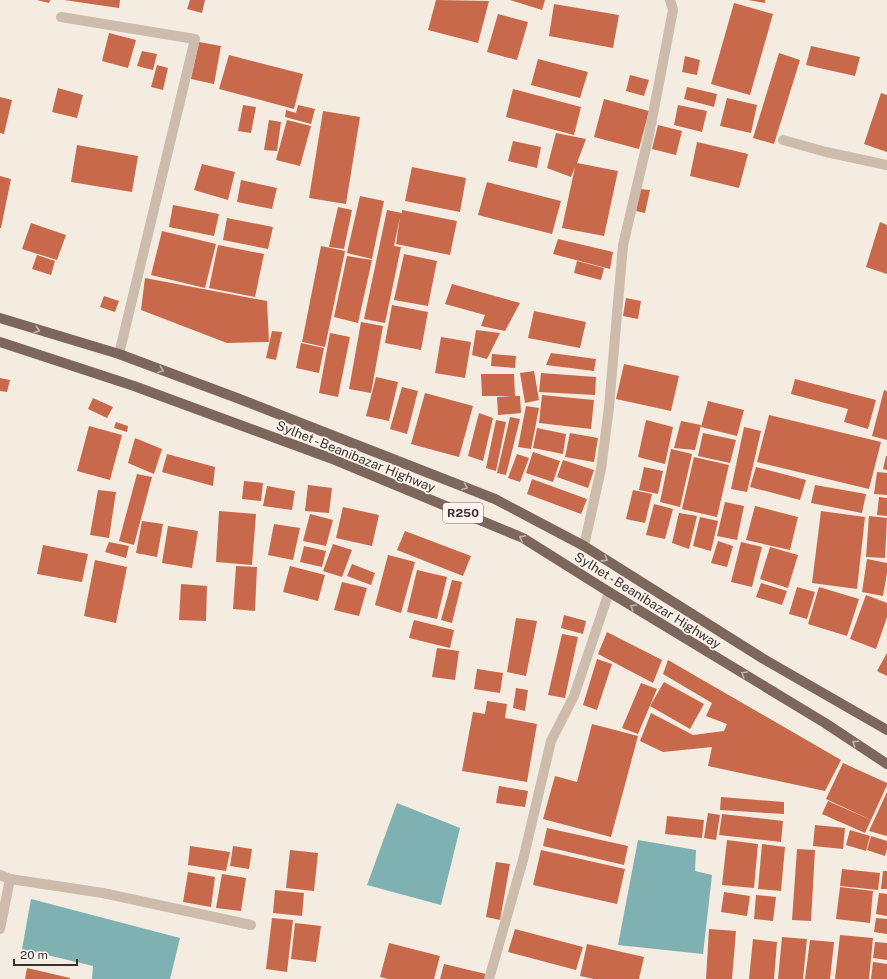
<svg xmlns="http://www.w3.org/2000/svg" width="887" height="979" font-family="'Public Sans',sans-serif">
  <style>
    .water { fill: #7fb0b2 }
    .building { fill: #c8694b }
    .lines { fill: none; stroke-linecap: round; stroke-linejoin: round }
    .minor { stroke: #cdbbac; stroke-width: 10 }
    .primary { stroke: #7d675c; stroke-width: 10 }
    .oneway { stroke: #c2b5ac }
    .labels { text-anchor: middle; stroke-width: 3.5; stroke-linejoin: round; paint-order: stroke }
    .shield { fill: #fbf5ee; stroke: #756b66; stroke-width: 1 }
    .shield-label { font-size: 12px; font-weight: bold; fill: #3b302b }
    .street-label { font-size: 13px; fill: #3b302b; stroke: #fbf5ee }
  </style>
  <rect width="100%" height="100%" fill="#f4ebe1"/>
  <g class="water">
    <polygon points="397,803 460,828 441,905 367,885"/>
    <polygon points="638,840 696,850 695,871 712,875 703,954 618,945"/>
    <polygon points="31,899 180,938 170,979 92,979 93,966 22,949"/>
  </g>
  <g class="building">
    <polygon points="37,0 50,0 49,3"/>
    <polygon points="64,0 120,0 119,8"/>
    <polygon points="190,0 205,0 202,13 187,9"/>
    <polygon points="436,0 489,1 478,43 428,30"/>
    <polygon points="510,0 545,0 542,10"/>
    <polygon points="748,0 765,0 765,3"/>
    <polygon points="734,3 773,14 750,95 711,84"/>
    <polygon points="554,4 619,15 613,48 549,36"/>
    <polygon points="498,14 528,22 517,60 487,52"/>
    <polygon points="109,33 136,40 128,68 102,61"/>
    <polygon points="199,42 221,46 214,84 191,79"/>
    <polygon points="811,46 860,57 855,76 806,65"/>
    <polygon points="142,51 157,54 153,70 137,66"/>
    <polygon points="779,53 800,60 774,144 753,138"/>
    <polygon points="229,55 303,74 294,109 219,89"/>
    <polygon points="685,56 700,60 697,75 682,72"/>
    <polygon points="538,59 588,72 580,98 531,85"/>
    <polygon points="157,65 168,68 163,90 151,87"/>
    <polygon points="630,75 649,80 644,96 626,91"/>
    <polygon points="687,87 717,94 714,107 684,99"/>
    <polygon points="58,88 83,95 77,118 52,112"/>
    <polygon points="513,89 581,107 574,135 506,117"/>
    <polygon points="881,93 887,95 887,152 864,144"/>
    <polygon points="0,97 12,100 4,134 0,133"/>
    <polygon points="727,98 757,105 751,133 720,126"/>
    <polygon points="604,99 649,111 639,149 594,137"/>
    <polygon points="243,105 256,107 251,133 238,131"/>
    <polygon points="298,105 315,109 311,124 285,117 286,110 296,113"/>
    <polygon points="678,105 707,111 702,132 674,125"/>
    <polygon points="323,111 360,117 346,204 309,198"/>
    <polygon points="269,120 281,122 277,151 264,150"/>
    <polygon points="287,120 311,126 300,166 276,160"/>
    <polygon points="658,125 682,131 676,155 652,149"/>
    <polygon points="556,133 586,139 577,163 618,171 604,236 562,228 575,167 571,177 547,168"/>
    <polygon points="513,141 541,147 537,168 508,161"/>
    <polygon points="697,142 748,154 739,188 690,176"/>
    <polygon points="77,145 138,156 132,192 71,182"/>
    <polygon points="202,164 235,172 228,200 194,190"/>
    <polygon points="412,167 466,178 460,212 405,201"/>
    <polygon points="0,176 11,179 1,228 0,228"/>
    <polygon points="241,180 277,188 272,209 237,202"/>
    <polygon points="487,182 561,201 552,234 478,215"/>
    <polygon points="640,189 650,190 645,213 636,211"/>
    <polygon points="360,196 384,201 372,259 347,253"/>
    <polygon points="173,205 219,214 214,236 169,227"/>
    <polygon points="338,207 352,210 344,249 329,247"/>
    <polygon points="387,210 402,213 402,210 457,221 450,255 396,244 400,217 394,246 401,247 385,323 364,319"/>
    <polygon points="227,218 273,227 268,249 223,240"/>
    <polygon points="880,222 887,225 887,274 866,267"/>
    <polygon points="31,223 66,235 57,260 22,249"/>
    <polygon points="162,231 216,244 205,288 151,275"/>
    <polygon points="558,239 613,252 610,269 553,254"/>
    <polygon points="218,245 264,254 255,297 209,288"/>
    <polygon points="321,246 345,251 325,347 302,342"/>
    <polygon points="404,254 437,261 428,306 394,300"/>
    <polygon points="37,255 55,261 51,275 32,269"/>
    <polygon points="347,256 372,260 358,323 334,317"/>
    <polygon points="577,261 604,268 601,280 574,273"/>
    <polygon points="145,278 267,301 269,342 227,343 141,310"/>
    <polygon points="452,284 520,303 505,331 481,326 485,315 445,304"/>
    <polygon points="104,296 119,301 115,312 100,307"/>
    <polygon points="626,298 641,301 638,319 623,316"/>
    <polygon points="392,305 428,312 421,350 385,343"/>
    <polygon points="534,311 586,322 580,348 528,338"/>
    <polygon points="361,322 383,326 371,393 349,389"/>
    <polygon points="476,330 500,333 487,359 472,355"/>
    <polygon points="272,331 282,332 276,360 266,358"/>
    <polygon points="330,333 350,337 338,397 319,393"/>
    <polygon points="441,337 471,342 465,378 435,373"/>
    <polygon points="301,343 324,348 319,373 296,368"/>
    <polygon points="551,353 596,359 594,371 546,365"/>
    <polygon points="492,354 516,356 515,368 491,366"/>
    <polygon points="624,364 679,376 671,411 616,399"/>
    <polygon points="534,371 539,400 525,403 520,373"/>
    <polygon points="541,373 596,377 595,395 539,392"/>
    <polygon points="481,374 514,374 515,396 520,396 521,413 498,415 497,397 513,396 482,396"/>
    <polygon points="376,377 398,382 389,421 366,416"/>
    <polygon points="0,378 10,380 7,392 0,391"/>
    <polygon points="795,379 876,400 868,429 844,422 848,409 791,394"/>
    <polygon points="402,387 418,391 407,434 390,429"/>
    <polygon points="884,390 887,391 887,440 872,436"/>
    <polygon points="425,393 473,406 459,457 411,444"/>
    <polygon points="542,395 594,400 591,429 539,423"/>
    <polygon points="93,398 113,407 107,418 88,409"/>
    <polygon points="708,401 744,410 737,436 701,427"/>
    <polygon points="526,406 539,408 531,449 518,447"/>
    <polygon points="479,413 493,418 483,461 468,456"/>
    <polygon points="769,415 881,442 869,489 757,462"/>
    <polygon points="510,417 520,419 506,475 497,473"/>
    <polygon points="496,420 506,422 496,471 486,468"/>
    <polygon points="646,420 673,427 665,464 638,457"/>
    <polygon points="681,421 701,425 695,450 674,448"/>
    <polygon points="116,422 128,426 127,432 114,428"/>
    <polygon points="89,426 122,435 110,480 77,471"/>
    <polygon points="744,427 761,431 747,492 731,489"/>
    <polygon points="537,428 566,434 563,454 533,448"/>
    <polygon points="570,433 598,438 594,462 565,457"/>
    <polygon points="703,433 736,440 730,463 698,456"/>
    <polygon points="135,438 162,449 154,474 128,463"/>
    <polygon points="671,449 692,454 680,507 660,502"/>
    <polygon points="533,452 560,461 553,482 526,473"/>
    <polygon points="167,454 215,467 213,486 162,472"/>
    <polygon points="517,454 529,458 520,482 508,478"/>
    <polygon points="886,456 887,456 887,470 883,469"/>
    <polygon points="694,457 729,465 717,517 682,509"/>
    <polygon points="563,460 594,470 588,488 557,477"/>
    <polygon points="644,467 663,471 658,494 639,490"/>
    <polygon points="756,467 806,480 800,500 750,487"/>
    <polygon points="877,472 887,473 887,495 874,494"/>
    <polygon points="137,474 152,477 134,545 119,541"/>
    <polygon points="532,479 587,499 581,514 527,494"/>
    <polygon points="244,481 263,483 261,501 242,499"/>
    <polygon points="308,485 332,488 329,513 305,511"/>
    <polygon points="815,485 866,494 862,513 811,503"/>
    <polygon points="267,486 295,491 292,510 263,506"/>
    <polygon points="98,490 116,492 109,538 90,535"/>
    <polygon points="633,490 652,494 645,523 626,519"/>
    <polygon points="879,497 887,498 887,516 877,515"/>
    <polygon points="725,502 744,506 737,540 717,536"/>
    <polygon points="654,504 673,509 665,539 646,535"/>
    <polygon points="755,506 798,517 790,550 746,540"/>
    <polygon points="343,507 379,515 372,546 336,538"/>
    <polygon points="219,511 256,514 252,565 216,562"/>
    <polygon points="821,511 865,517 857,589 812,583"/>
    <polygon points="679,513 697,516 689,549 672,543"/>
    <polygon points="310,514 333,520 326,546 303,541"/>
    <polygon points="869,516 887,518 885,558 866,557"/>
    <polygon points="700,517 718,521 711,551 693,546"/>
    <polygon points="142,521 163,524 157,557 136,553"/>
    <polygon points="274,524 300,528 293,560 268,555"/>
    <polygon points="168,526 198,531 192,568 162,563"/>
    <polygon points="405,531 471,556 463,576 397,550"/>
    <polygon points="718,541 733,546 727,567 711,563"/>
    <polygon points="109,542 129,546 126,558 105,552"/>
    <polygon points="741,542 762,547 752,587 731,582"/>
    <polygon points="333,544 352,550 342,577 323,571"/>
    <polygon points="43,545 88,554 82,582 37,574"/>
    <polygon points="304,546 326,551 322,567 300,562"/>
    <polygon points="770,547 798,555 788,588 760,579"/>
    <polygon points="388,555 415,562 401,613 375,605"/>
    <polygon points="867,559 887,563 887,573 883,596 862,592"/>
    <polygon points="95,560 127,567 116,623 84,616"/>
    <polygon points="352,564 375,573 371,585 347,576"/>
    <polygon points="236,566 257,567 255,611 233,609"/>
    <polygon points="290,566 325,575 318,601 283,592"/>
    <polygon points="417,570 447,577 437,619 407,612"/>
    <polygon points="452,580 462,582 452,623 441,620"/>
    <polygon points="342,582 367,588 359,616 334,610"/>
    <polygon points="761,583 787,591 782,605 756,597"/>
    <polygon points="181,584 207,586 206,621 179,620"/>
    <polygon points="797,587 815,592 807,619 789,614"/>
    <polygon points="819,587 859,599 847,636 808,624"/>
    <polygon points="866,595 887,603 887,617 876,649 850,639"/>
    <polygon points="564,615 586,621 583,634 561,628"/>
    <polygon points="516,618 537,621 526,676 507,672"/>
    <polygon points="414,620 454,630 450,648 409,638"/>
    <polygon points="607,632 662,660 653,683 598,654"/>
    <polygon points="562,634 578,637 565,698 548,695"/>
    <polygon points="437,648 459,651 455,680 432,677"/>
    <polygon points="887,653 887,676 877,671"/>
    <polygon points="597,659 612,664 597,710 583,705"/>
    <polygon points="668,660 841,760 825,791 708,766 712,747 663,752 640,741 651,713 693,735 724,731 727,724 706,716 712,703 663,674"/>
    <polygon points="477,669 503,673 500,693 474,689"/>
    <polygon points="664,682 704,704 690,729 650,706"/>
    <polygon points="641,683 657,689 638,734 622,728"/>
    <polygon points="516,688 528,690 525,711 513,708"/>
    <polygon points="487,701 507,704 505,718 537,724 527,782 462,771 473,712 485,714"/>
    <polygon points="592,724 638,736 611,837 543,819 555,776 577,782"/>
    <polygon points="843,763 887,783 887,785 871,820 826,799"/>
    <polygon points="499,786 528,791 525,807 496,803"/>
    <polygon points="887,792 887,836 869,831"/>
    <polygon points="721,797 784,802 784,814 720,810"/>
    <polygon points="828,801 871,820 865,833 822,814"/>
    <polygon points="708,813 720,815 716,840 704,838"/>
    <polygon points="722,814 783,821 781,842 719,835"/>
    <polygon points="667,816 704,820 702,838 665,834"/>
    <polygon points="815,825 845,828 843,849 813,846"/>
    <polygon points="547,828 628,846 624,865 543,846"/>
    <polygon points="850,830 870,836 866,851 846,845"/>
    <polygon points="871,836 887,841 887,849 885,856 867,850"/>
    <polygon points="727,840 758,844 754,888 722,885"/>
    <polygon points="762,844 785,847 781,891 758,889"/>
    <polygon points="190,846 230,852 226,871 188,865"/>
    <polygon points="233,846 252,849 249,869 230,866"/>
    <polygon points="797,849 815,850 811,921 792,920"/>
    <polygon points="290,850 318,853 314,891 286,888"/>
    <polygon points="541,850 625,869 617,904 533,885"/>
    <polygon points="496,862 510,864 500,920 486,917"/>
    <polygon points="842,869 880,873 878,890 840,886"/>
    <polygon points="883,871 887,871 887,889 881,889"/>
    <polygon points="188,872 215,877 211,907 183,902"/>
    <polygon points="222,874 246,878 241,911 216,908"/>
    <polygon points="840,887 873,891 870,923 836,919"/>
    <polygon points="275,890 304,893 302,916 273,913"/>
    <polygon points="724,892 750,896 747,916 721,912"/>
    <polygon points="879,893 887,894 887,916 876,914"/>
    <polygon points="756,895 776,897 773,921 754,919"/>
    <polygon points="272,918 293,920 287,972 266,969"/>
    <polygon points="876,918 887,919 887,934 874,932"/>
    <polygon points="295,923 321,926 316,962 291,959"/>
    <polygon points="515,929 583,947 576,970 508,952"/>
    <polygon points="709,929 736,931 732,979 706,979"/>
    <polygon points="840,935 873,938 869,979 835,979"/>
    <polygon points="782,937 807,939 803,979 778,979"/>
    <polygon points="753,939 777,942 774,979 749,979"/>
    <polygon points="810,940 834,942 830,979 805,979"/>
    <polygon points="875,942 887,943 887,960 873,958"/>
    <polygon points="389,943 440,956 434,979 388,979 380,977"/>
    <polygon points="587,944 644,957 639,979 594,979 580,976"/>
    <polygon points="873,962 887,964 887,979 871,979"/>
    <polygon points="444,964 486,974 485,979 440,979"/>
    <polygon points="27,968 70,978 70,979 25,979"/>
  </g>
  <g class="lines">
    <g class="minor">
      <polyline points="61,17 195,39 119,354"/>
      <polyline points="783,140 826,152 887,165"/>
      <polyline points="584,546 601,469 609,407 623,245 649,135 673,10 670,0"/>
      <polyline points="0,875 10,879 103,893 251,925"/>
      <polyline points="0,929 10,879"/>
      <polyline points="489,979 523,860 551,741 574,696 609,592"/>
    </g>
    <g class="primary">
      <polyline points="0,318 119,354 237,398 495,499 584,546 762,658 887,730"/>
      <polyline points="0,342 134,386 330,458 523,538 609,592 825,723 887,764"/>
    </g>
  </g>
  <defs><path id="oneway-chevron" d="M-2-3.5L2.5 0L-2 3.5" fill="none" stroke-width="1.6" stroke-linecap="round" stroke-linejoin="round"/></defs>
  <g class="oneway">
    <use href="#oneway-chevron" transform="translate(37 330) rotate(17)"/>
    <use href="#oneway-chevron" transform="translate(161 370) rotate(20)"/>
    <use href="#oneway-chevron" transform="translate(465 487) rotate(21)"/>
    <use href="#oneway-chevron" transform="translate(522 538) rotate(-153)"/>
    <use href="#oneway-chevron" transform="translate(605 559) rotate(32)"/>
    <use href="#oneway-chevron" transform="translate(633 607) rotate(-149)"/>
    <use href="#oneway-chevron" transform="translate(744 674) rotate(-149)"/>
    <use href="#oneway-chevron" transform="translate(855 743) rotate(-146)"/>
  </g>
  <g class="labels">
    <rect class="shield" x="443" y="503" width="40" height="20" rx="3"/>
    <g class="shield-label">
      <text x="463" y="517">R250</text>
    </g>
    <g class="street-label">
      <text transform="translate(356 456) rotate(22)" y="5">Sylhet - Beanibazar Highway</text>
      <text transform="translate(648 600) rotate(32)" y="5">Sylhet - Beanibazar Highway</text>
    </g>
  </g>
  <path d="M14 959v6h63v-6" fill="none" stroke="#3b302b" stroke-width="2"/>
  <text x="20" y="959" font-size="12" fill="#3b302b" stroke="#fbf5ee" stroke-width="3" paint-order="stroke">20 m</text>
</svg>
